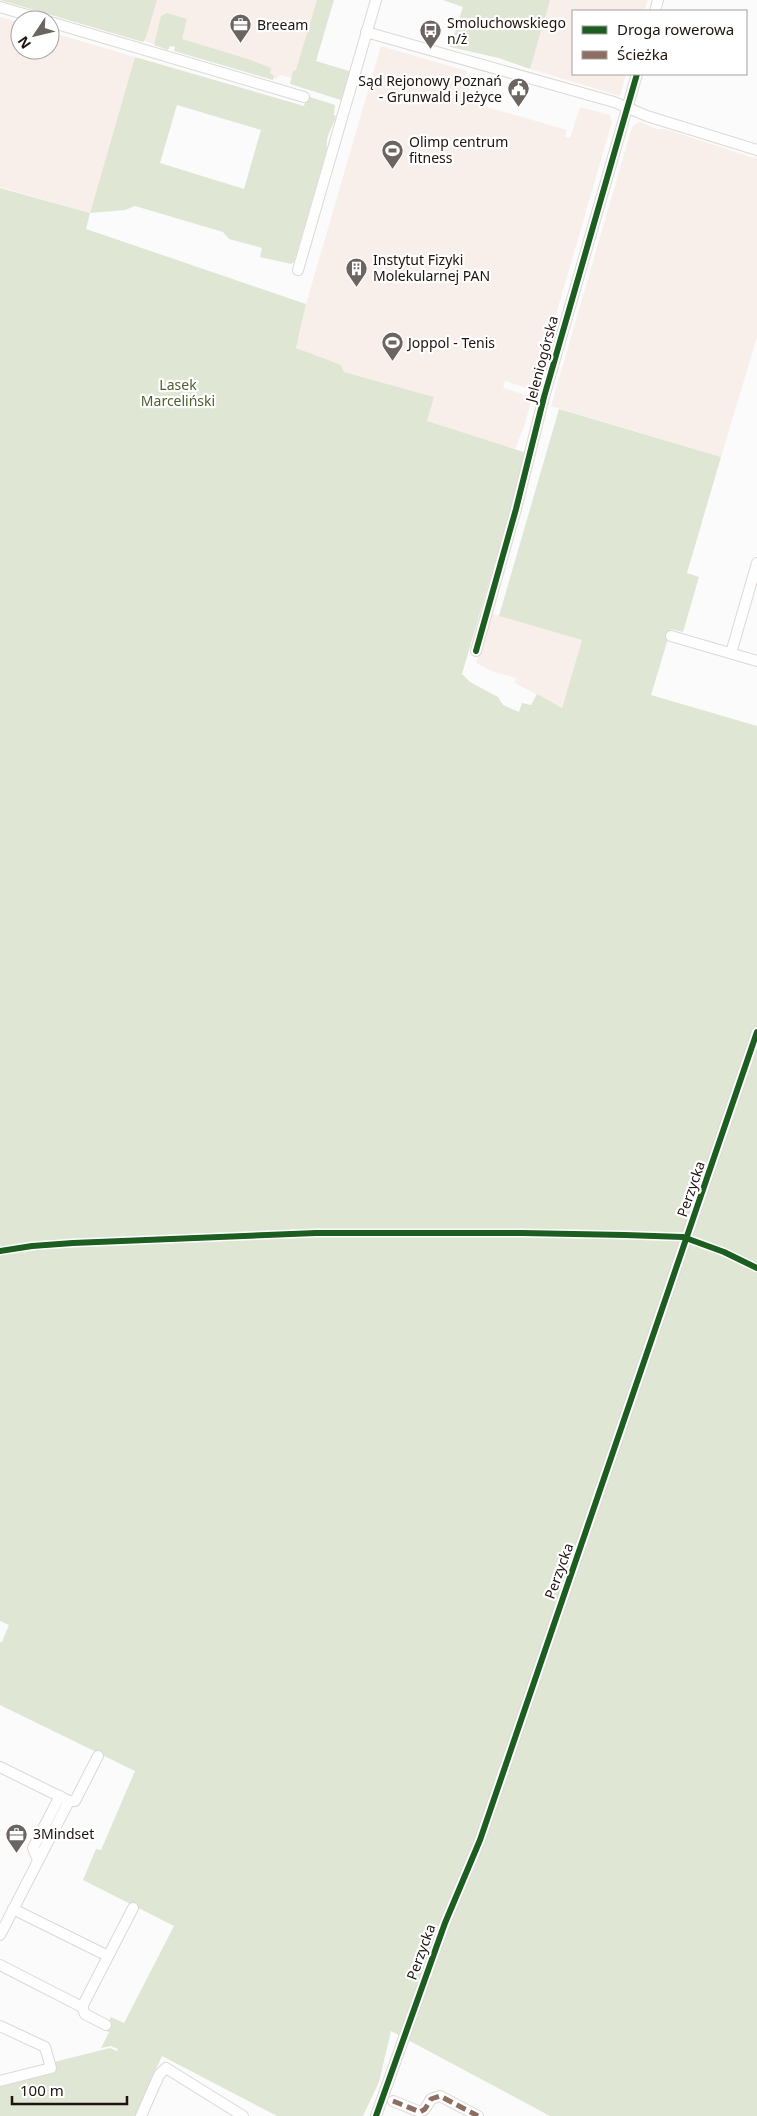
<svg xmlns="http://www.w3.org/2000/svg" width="757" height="2116" font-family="'Noto Sans',sans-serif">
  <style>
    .built { fill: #f8efea }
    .green { fill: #dfe6d4; fill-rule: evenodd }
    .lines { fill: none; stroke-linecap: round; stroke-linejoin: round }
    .minor-casing { stroke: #ded8d5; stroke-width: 12 }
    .minor { stroke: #fefefe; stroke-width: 10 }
    .quiet { stroke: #8d6e63; stroke-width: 5; stroke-dasharray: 10 5; stroke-linecap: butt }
    .cycleway-casing { stroke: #fff; stroke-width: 9 }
    .cycleway { stroke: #1b5e20; stroke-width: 6 }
    .labels { text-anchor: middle; stroke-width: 4.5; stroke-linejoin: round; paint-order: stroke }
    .poi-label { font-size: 14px; fill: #1e130e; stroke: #fff; text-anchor: start }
    .street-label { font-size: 14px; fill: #1e130e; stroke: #fff }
    .park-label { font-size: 14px; fill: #4e5f2b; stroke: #fff }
  </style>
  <rect width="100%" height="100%" fill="#fbfbfb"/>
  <g class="built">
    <polygon points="151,0 319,0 295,79 280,75 276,79 176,50 177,47 169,44 168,48 140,40"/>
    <polygon points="549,0 648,0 644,11 573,11 573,74 626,74 620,96 530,69"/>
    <polygon points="0,17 20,23 20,50 50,50 50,32 135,57 90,213 0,187"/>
    <polygon points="381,46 467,71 464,84 470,86 466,101 567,130 565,137 570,138 580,107 610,115 612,122 534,390 505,381 503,388 532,397 525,424 515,449 427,421 434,397 344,372 296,348 306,304"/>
    <polygon points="641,122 656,129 665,129 754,158 757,157 757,337 721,457 551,406 632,127 637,123"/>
    <polygon points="490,613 582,640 562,708 515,683 516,678 494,672 476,663 480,649 484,645 487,635 485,630"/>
  </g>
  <g class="green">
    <polygon points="0,0 157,0 146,37 143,42"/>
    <polygon points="317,0 334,0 316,61 349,71 352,67 341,100 290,84 293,71 296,70"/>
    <polygon points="443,0 550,0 530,69 499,58 450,47 463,7"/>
    <polygon points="167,13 187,19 182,39 248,59 271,68 270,73 274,76 273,80 174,51 175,47 170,46 168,50 154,45 161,16"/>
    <path d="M135 57 304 106 307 96 335 105 334 115 336 116C333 128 325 135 327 149L294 262 291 264 260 257 262 248 229 239 223 232 135 206 125 210 90 213 86 229 306 304 296 348 341 365 344 372 434 397 427 421 527 453 462 674 470 682 498 697 503 705 519 712 522 703 531 705 537 694 562 708 582 640 499 616 559 409 721 457 687 573 699 577 683 632 671 629 651 695 757 726V2116H550L391 2031 379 2082 363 2116H277L162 2056 135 2116H0V2085L56 2072 54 2062 110 2048 117 2051 118 2049 111 2046 101 2048 109 2032 104 2030 111 2017 124 2023 174 1926 83 1880 96 1849 101 1850 135 1771 0 1705V1642H2L9 1625 0 1621V188L90 213ZM177 105 261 130 244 189 160 163Z"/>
  </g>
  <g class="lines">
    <defs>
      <g id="minor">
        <polyline points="0,7 44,20"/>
        <polyline points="655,11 658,0"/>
        <polyline points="50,22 304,97"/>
        <polyline points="366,32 614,102 647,116 757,150"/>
        <polyline points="298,270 376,0"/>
        <polyline points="671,636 757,661"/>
        <polyline points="476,651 516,509 544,397 637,74"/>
        <polyline points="731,653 757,563"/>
        <polyline points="0,1767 69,1801"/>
        <polyline points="38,1860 33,1848 60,1796"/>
        <polyline points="13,1909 108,1956"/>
        <polyline points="0,1935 69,1801 75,1801 98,1756"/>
        <polyline points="0,1965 82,2007 85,2014 106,2025"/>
        <polyline points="82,2007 133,1908"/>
        <polyline points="0,2026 45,2047 51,2068 0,2081"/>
        <polyline points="393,2101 420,2112 425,2109 431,2099 440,2096 478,2116"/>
        <polyline points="141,2116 159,2075 166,2068 243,2116"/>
        <polyline points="376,2116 445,1923 480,1840 757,1032"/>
      </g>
    </defs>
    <use href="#minor" class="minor-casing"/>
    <use href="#minor" class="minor"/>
    <polyline class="quiet" points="393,2101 420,2112 425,2109 431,2099 440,2096 478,2116"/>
    <defs>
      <g id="cycleway">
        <polyline points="476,651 516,509 544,397 637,74"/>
        <polyline points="0,1251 32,1246 73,1243 316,1233 522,1233 625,1235 683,1237 724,1252 757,1268"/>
        <polyline points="376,2116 445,1923 480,1840 757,1032"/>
      </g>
    </defs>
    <use href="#cycleway" class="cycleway-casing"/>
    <use href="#cycleway" class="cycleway"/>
  </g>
  <defs>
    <symbol id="office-pin" viewBox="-11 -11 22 30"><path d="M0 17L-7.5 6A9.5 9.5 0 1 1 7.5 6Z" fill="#6b6461" stroke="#fff"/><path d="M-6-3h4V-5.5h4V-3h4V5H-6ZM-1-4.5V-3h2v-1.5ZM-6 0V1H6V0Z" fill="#fff"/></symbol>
    <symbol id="bus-pin" viewBox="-11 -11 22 30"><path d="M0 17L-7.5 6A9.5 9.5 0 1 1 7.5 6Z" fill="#6b6461" stroke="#fff"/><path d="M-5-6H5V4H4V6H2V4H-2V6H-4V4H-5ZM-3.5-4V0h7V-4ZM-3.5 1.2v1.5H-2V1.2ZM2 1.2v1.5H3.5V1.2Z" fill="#fff"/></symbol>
    <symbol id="civic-pin" viewBox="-11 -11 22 30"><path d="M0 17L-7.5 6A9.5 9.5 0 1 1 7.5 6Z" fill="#6b6461" stroke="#fff"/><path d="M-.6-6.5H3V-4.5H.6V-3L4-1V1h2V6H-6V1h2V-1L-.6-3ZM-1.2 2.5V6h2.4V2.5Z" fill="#fff"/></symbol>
    <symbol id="stadium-pin" viewBox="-11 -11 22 30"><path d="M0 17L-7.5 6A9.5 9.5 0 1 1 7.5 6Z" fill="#6b6461" stroke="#fff"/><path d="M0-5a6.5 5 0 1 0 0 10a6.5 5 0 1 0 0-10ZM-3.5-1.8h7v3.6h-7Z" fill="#fff"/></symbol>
    <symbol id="building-pin" viewBox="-11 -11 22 30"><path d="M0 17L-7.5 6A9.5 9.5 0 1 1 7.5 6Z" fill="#6b6461" stroke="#fff"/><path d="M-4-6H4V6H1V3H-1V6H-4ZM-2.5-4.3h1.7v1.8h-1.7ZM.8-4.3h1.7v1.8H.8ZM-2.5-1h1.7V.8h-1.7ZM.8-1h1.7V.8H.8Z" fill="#fff"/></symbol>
  </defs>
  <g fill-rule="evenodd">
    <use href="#office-pin" x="228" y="12" width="25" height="34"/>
    <use href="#bus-pin" x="418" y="18" width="25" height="34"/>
    <use href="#civic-pin" x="506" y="76" width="25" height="34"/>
    <use href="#stadium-pin" x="380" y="138" width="25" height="34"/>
    <use href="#building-pin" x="344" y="256" width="25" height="34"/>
    <use href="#stadium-pin" x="380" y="330" width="25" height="34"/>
    <use href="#office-pin" x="4" y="1822" width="25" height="34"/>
  </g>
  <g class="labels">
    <g class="poi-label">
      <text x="447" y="28">Smoluchowskiego<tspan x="447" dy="16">n/ż</tspan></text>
      <text x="257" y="30">Breeam</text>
      <text x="502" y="86" text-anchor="end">Sąd Rejonowy Poznań<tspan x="502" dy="16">- Grunwald i Jeżyce</tspan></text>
      <text x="409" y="147">Olimp centrum<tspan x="409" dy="16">fitness</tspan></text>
      <text x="373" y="265">Instytut Fizyki<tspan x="373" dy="16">Molekularnej PAN</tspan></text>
      <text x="408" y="348">Joppol - Tenis</text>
      <text x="33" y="1839">3Mindset</text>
    </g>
    <g class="street-label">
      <text transform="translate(542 359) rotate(-75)" y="5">Jeleniogórska</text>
      <text transform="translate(691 1189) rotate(-71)" y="5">Perzycka</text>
      <text transform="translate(559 1571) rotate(-70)" y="5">Perzycka</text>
      <text transform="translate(421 1952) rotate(-70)" y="5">Perzycka</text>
    </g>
    <g class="park-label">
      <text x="178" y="390">Lasek<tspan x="178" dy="16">Marceliński</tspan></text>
    </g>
  </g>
  <rect x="572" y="10" width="175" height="65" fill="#ffffff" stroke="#a5a19f"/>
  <rect x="582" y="26" width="25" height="8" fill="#1b5e20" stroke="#a5a19f"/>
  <text x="617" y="35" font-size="15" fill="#1e130e">Droga rowerowa</text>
  <rect x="582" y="51" width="25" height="8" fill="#8d6e63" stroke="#a5a19f"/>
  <text x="617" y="60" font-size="15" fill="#1e130e">Ścieżka</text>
  <g transform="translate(35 35) rotate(235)"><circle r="24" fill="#ffffff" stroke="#a5a19f"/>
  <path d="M0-4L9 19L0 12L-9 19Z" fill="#6b6461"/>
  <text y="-8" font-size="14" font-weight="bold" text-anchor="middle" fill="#1e130e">N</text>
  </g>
  <path d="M12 2096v8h115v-8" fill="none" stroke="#1e130e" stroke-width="2.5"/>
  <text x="20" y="2096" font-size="15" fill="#1e130e" stroke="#ffffff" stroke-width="4" paint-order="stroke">100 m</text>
</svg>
